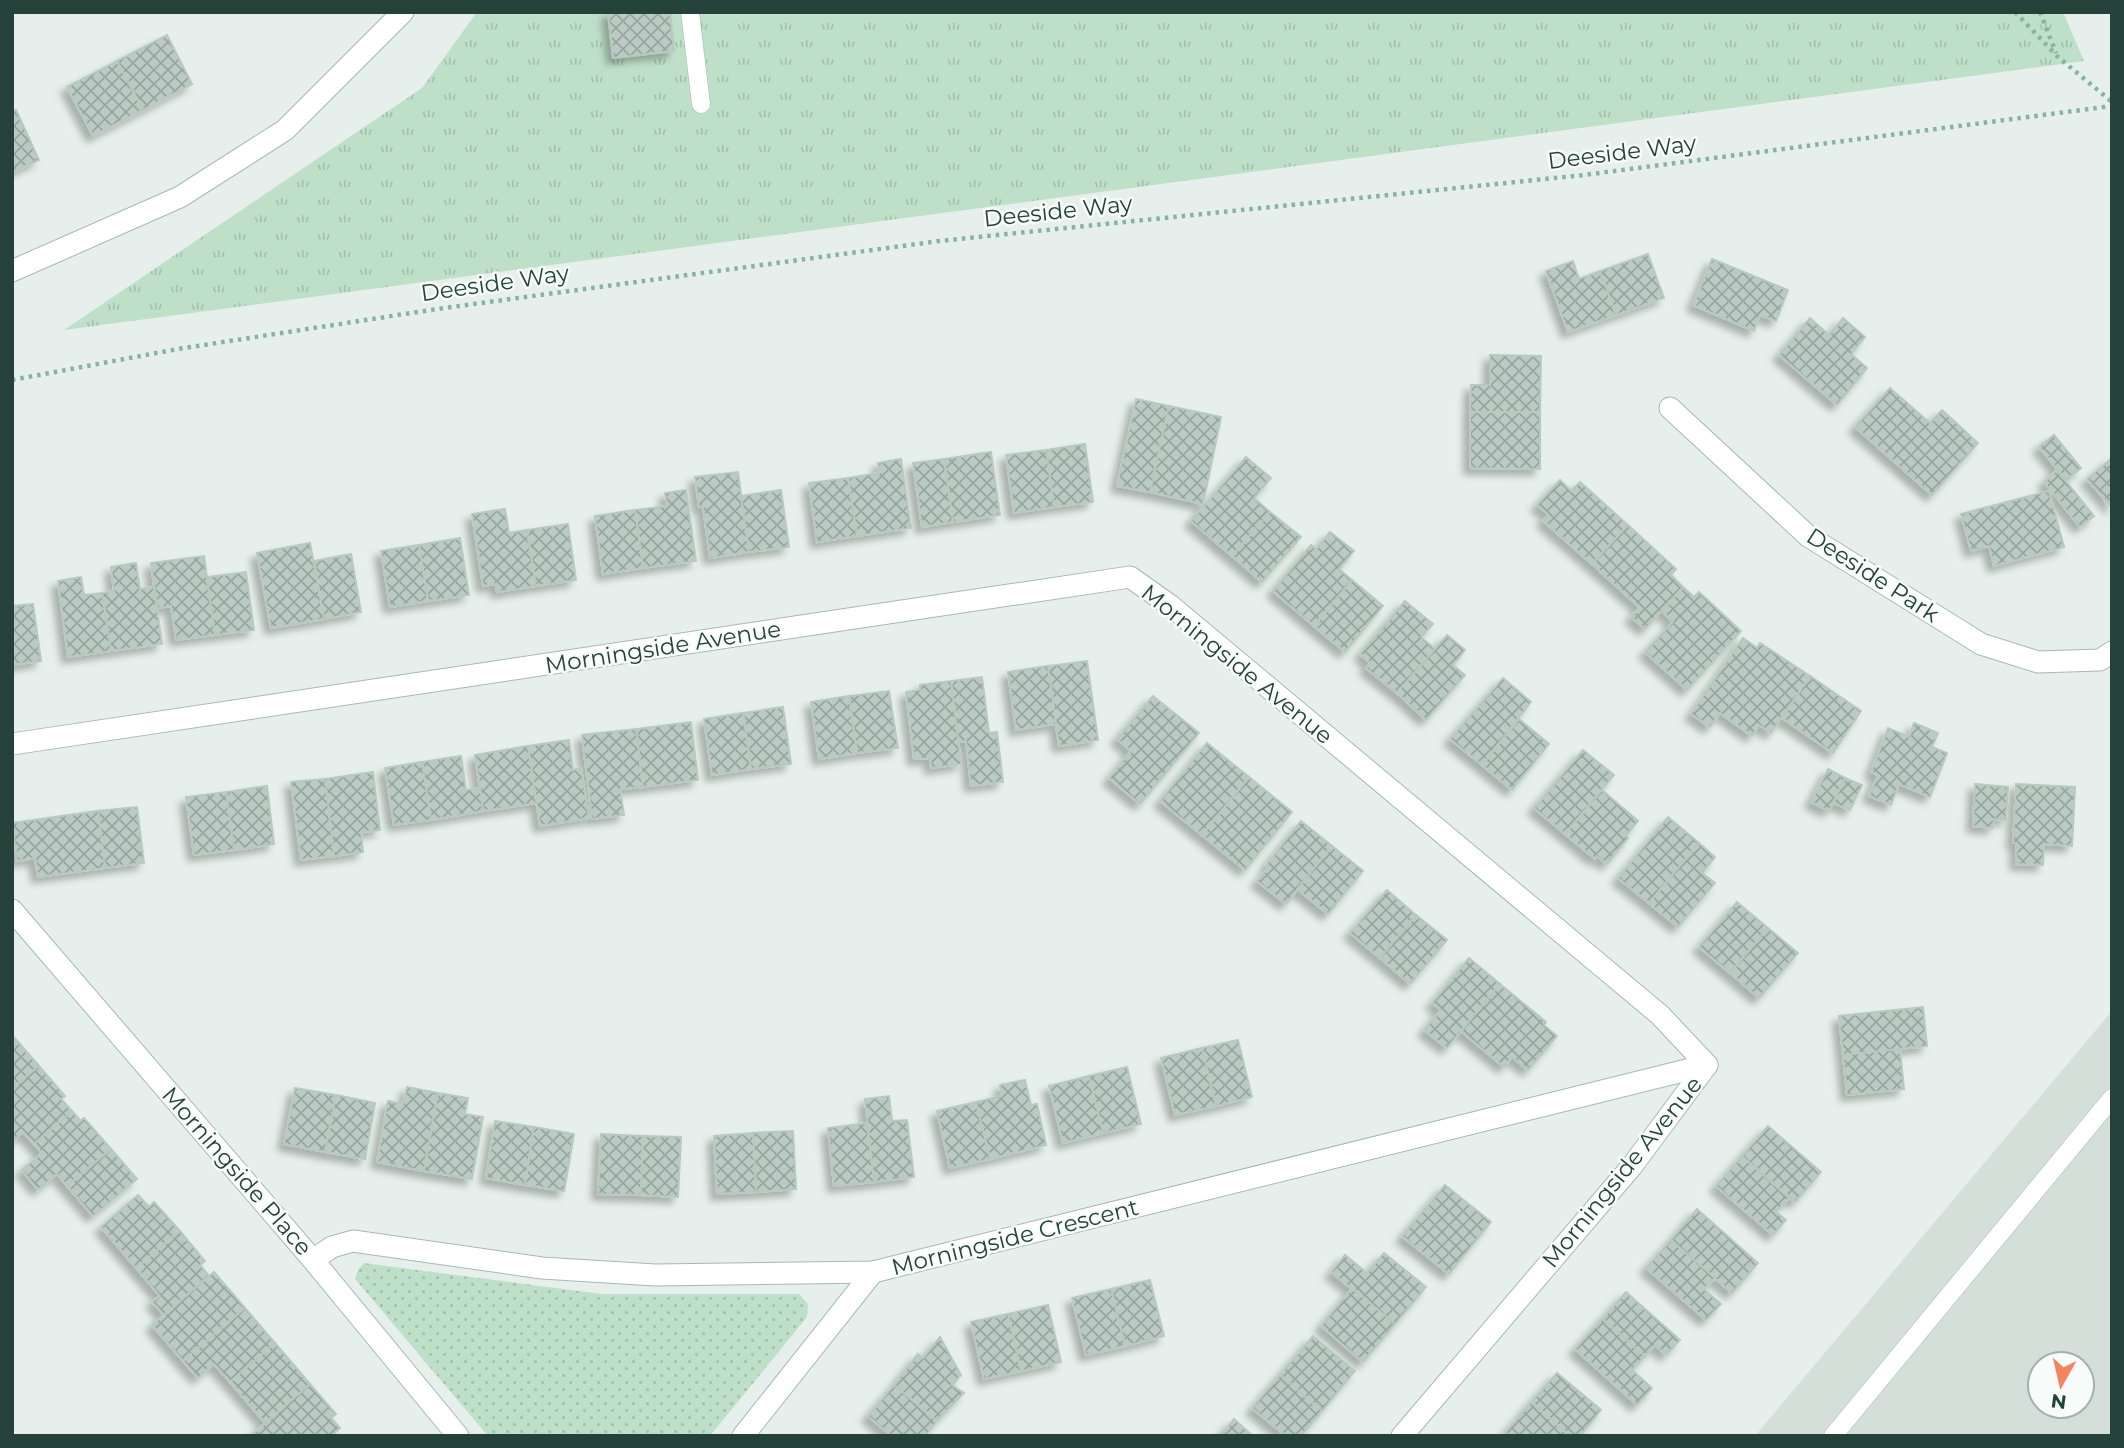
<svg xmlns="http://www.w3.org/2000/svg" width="2124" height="1448" font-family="Montserrat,sans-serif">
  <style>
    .built { fill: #d4dfda; fill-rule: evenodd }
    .grass { fill: url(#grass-dots) }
    .park { fill: url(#park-tufts) }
    .building { fill: url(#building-cross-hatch); stroke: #b8c9c2; stroke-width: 2; filter: url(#shadow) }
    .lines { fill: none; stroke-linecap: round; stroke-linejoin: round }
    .service-casing { stroke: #a8b8b2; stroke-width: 19 }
    .minor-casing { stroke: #a8b8b2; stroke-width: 23 }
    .tertiary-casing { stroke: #a8b8b2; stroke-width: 23 }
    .path { stroke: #86b3a5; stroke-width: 4.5; stroke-dasharray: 3.5 5; stroke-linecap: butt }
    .service { stroke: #fff; stroke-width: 18 }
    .minor { stroke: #fff; stroke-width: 21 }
    .tertiary { stroke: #fff; stroke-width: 21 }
    .labels { text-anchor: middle; stroke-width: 5; stroke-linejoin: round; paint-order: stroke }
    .street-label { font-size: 23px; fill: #24423a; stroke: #f7fbf9 }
  </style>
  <defs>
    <pattern id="grass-dots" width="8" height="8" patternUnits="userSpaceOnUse" patternTransform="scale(1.75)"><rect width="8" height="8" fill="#bfe0c8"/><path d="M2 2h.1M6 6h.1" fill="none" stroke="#a4c1ad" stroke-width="1.8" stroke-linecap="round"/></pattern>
    <pattern id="park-tufts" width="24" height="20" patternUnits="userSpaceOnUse" patternTransform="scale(1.75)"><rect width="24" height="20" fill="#bfe0c8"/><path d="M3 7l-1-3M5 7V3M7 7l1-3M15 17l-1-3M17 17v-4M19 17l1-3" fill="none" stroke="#a4c1ad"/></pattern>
    <pattern id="building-cross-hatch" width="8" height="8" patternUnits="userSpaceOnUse" patternTransform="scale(1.75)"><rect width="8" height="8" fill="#bbcac4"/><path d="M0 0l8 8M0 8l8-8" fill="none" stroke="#98a6a0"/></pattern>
    <filter id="shadow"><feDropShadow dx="-6" dy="6" stdDeviation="3.5" flood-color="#0004"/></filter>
  </defs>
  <rect width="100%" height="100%" fill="#e6efeb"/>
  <path class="built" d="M2112 1011V1436H1755ZM2040 1364H2082V1406H2040Z"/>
  <polygon class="grass" points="364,1263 601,1294 799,1294 808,1304 807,1317 710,1436 488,1436 355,1279 358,1270"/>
  <polygon class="park" points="477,12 2063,12 2084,61 64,330 422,88"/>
  <g class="building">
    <polygon points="608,12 670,12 674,51 613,58"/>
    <polygon points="167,35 192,84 143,110 117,61"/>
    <polygon points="117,61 143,110 93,136 67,87"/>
    <polygon points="16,110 39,160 12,172 12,111"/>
    <polygon points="1648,254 1664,298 1616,315 1600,271"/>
    <polygon points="1712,259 1788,290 1776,321 1760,315 1754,331 1693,305"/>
    <polygon points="1573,261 1579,279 1600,271 1616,315 1568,332 1546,271"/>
    <polygon points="1810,318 1829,335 1843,318 1865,337 1851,354 1867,368 1837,405 1779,355"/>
    <polygon points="1490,355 1541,356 1540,412 1470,412 1471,385 1490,385"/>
    <polygon points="1890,388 1930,423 1942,410 1978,443 1932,495 1855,427"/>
    <polygon points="1136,399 1169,406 1150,492 1117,486"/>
    <polygon points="1169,406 1221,417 1203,504 1150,492"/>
    <polygon points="1470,412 1540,412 1540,469 1470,468"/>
    <polygon points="2054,435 2081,468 2066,480 2039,447"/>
    <polygon points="1085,444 1093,502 1054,507 1046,450"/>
    <polygon points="1046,450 1054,507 1014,513 1006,455"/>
    <polygon points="991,452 1000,515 953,522 944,459"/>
    <polygon points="1246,457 1271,478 1254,498 1270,512 1232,556 1191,521"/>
    <polygon points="2112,458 2112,508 2087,479"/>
    <polygon points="901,459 911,528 857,536 848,478 879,473 878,463"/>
    <polygon points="944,459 953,522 922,527 913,463"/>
    <polygon points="2057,470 2094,516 2080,527 2044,482"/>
    <polygon points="738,472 749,552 710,558 703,506 699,507 695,477"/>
    <polygon points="848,478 857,536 817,542 809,483"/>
    <polygon points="1560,480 1571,491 1580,482 1628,525 1592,564 1543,521 1549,515 1537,505"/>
    <polygon points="686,490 696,561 643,568 635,510 667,506 665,493"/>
    <polygon points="781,490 789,547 749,552 741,496"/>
    <polygon points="2049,491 2064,547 1994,566 1989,546 1971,551 1961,514"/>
    <polygon points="505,509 509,533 527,530 536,586 497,592 496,584 483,586 472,514"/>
    <polygon points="635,510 643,568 603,574 595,516"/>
    <polygon points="1270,512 1301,537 1262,582 1232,556"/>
    <polygon points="568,524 576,580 536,586 527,530"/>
    <polygon points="1628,525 1676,569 1671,575 1683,587 1645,629 1631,617 1640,608 1592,564"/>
    <polygon points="1330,532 1354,551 1339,569 1352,580 1314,626 1273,591 1311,545 1316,549"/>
    <polygon points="460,538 469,595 428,601 419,545"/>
    <polygon points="310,543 324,619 271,628 257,553"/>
    <polygon points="419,545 428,601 390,607 381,551"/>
    <polygon points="351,554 361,612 324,619 314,561"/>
    <polygon points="204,556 215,635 176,640 171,606 157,608 151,563"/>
    <polygon points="136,563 140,589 154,587 162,644 111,651 102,593 114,591 111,567"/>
    <polygon points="246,572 254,630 215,635 207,577"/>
    <polygon points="81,577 84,595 102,593 111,651 68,657 58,581"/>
    <polygon points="1352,580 1383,606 1345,652 1314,626"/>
    <polygon points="1683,587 1694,597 1699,592 1741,631 1687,690 1645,652 1673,622 1662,611"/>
    <polygon points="1405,601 1433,624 1421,637 1435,649 1397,693 1366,668 1370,663 1360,654"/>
    <polygon points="33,604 41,661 12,665 12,606"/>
    <polygon points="1447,635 1465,650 1453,665 1465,675 1426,720 1397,693"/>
    <polygon points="1743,638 1757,648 1760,643 1810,676 1771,733 1759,725 1752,736 1720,713 1710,727 1691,714"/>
    <polygon points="1087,661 1098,740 1059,746 1048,666"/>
    <polygon points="1048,666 1056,724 1016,730 1008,672"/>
    <polygon points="1810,676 1861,711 1833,753 1782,718"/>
    <polygon points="982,677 989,733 997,732 1003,782 971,786 966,741 958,742 951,681"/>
    <polygon points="1503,678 1531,702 1482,765 1450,739"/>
    <polygon points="951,681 961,764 931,768 930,758 914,759 906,692 920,690 920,685"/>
    <polygon points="889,691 898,748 857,753 849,696"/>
    <polygon points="849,696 857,753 819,759 811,702"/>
    <polygon points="1153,696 1199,733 1140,804 1109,778 1131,751 1117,739"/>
    <polygon points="783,707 791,764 751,769 743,713"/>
    <polygon points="743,713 751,769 712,775 704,719"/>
    <polygon points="1519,719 1549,744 1512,790 1482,765"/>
    <polygon points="691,722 698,780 643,787 636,729"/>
    <polygon points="1914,723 1938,733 1932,747 1947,753 1930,797 1899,784 1891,805 1869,796 1878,775 1871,772 1888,728 1909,737"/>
    <polygon points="636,729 643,787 620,789 624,815 592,819 582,735"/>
    <polygon points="569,740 573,770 581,768 589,818 540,826 528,746"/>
    <polygon points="1207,743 1249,777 1202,835 1160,801"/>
    <polygon points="528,746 536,803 483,811 475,755"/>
    <polygon points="1583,750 1614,775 1565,834 1534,808"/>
    <polygon points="461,756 466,790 480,788 483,811 431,820 422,762"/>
    <polygon points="422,762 431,820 394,825 385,768"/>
    <polygon points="1828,769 1845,778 1829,811 1811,802"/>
    <polygon points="373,772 380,830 361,832 363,852 334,856 325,779"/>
    <polygon points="1249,777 1292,812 1245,870 1202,835"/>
    <polygon points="1845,778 1862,785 1850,810 1833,803"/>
    <polygon points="325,779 334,856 301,860 291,782"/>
    <polygon points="1975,784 2008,787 2006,820 1994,819 1993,828 1973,826"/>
    <polygon points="2016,784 2075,787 2072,846 2044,844 2043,865 2016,864 2017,843 2013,843"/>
    <polygon points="267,786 274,844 234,850 226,792"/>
    <polygon points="1602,790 1638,821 1626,836 1628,838 1607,864 1597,856 1595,859 1565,834"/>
    <polygon points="226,792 234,850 194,855 186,797"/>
    <polygon points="137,807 144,863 105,868 98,811"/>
    <polygon points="98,811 105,868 38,877 35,858 17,861 12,823"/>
    <polygon points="1668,817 1699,843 1649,903 1618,878"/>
    <polygon points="1301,821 1332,846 1286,904 1257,881 1269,867 1266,865"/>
    <polygon points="1699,843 1715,857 1702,873 1715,883 1678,927 1649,903"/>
    <polygon points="1332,846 1363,871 1328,914 1297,889"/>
    <polygon points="1387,890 1416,915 1380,958 1350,933"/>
    <polygon points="1737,902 1768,928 1730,973 1699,947"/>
    <polygon points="1416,915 1447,940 1410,984 1380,958"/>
    <polygon points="1768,928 1798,953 1759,998 1730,973"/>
    <polygon points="1469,958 1500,984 1447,1048 1424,1030 1441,1010 1432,1003"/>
    <polygon points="1500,984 1546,1022 1544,1025 1557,1036 1528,1070 1512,1057 1504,1067 1461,1031"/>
    <polygon points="1923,1007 1927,1046 1843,1055 1839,1016"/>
    <polygon points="12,1035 39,1066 12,1088"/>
    <polygon points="1238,1040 1252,1097 1216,1106 1202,1048"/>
    <polygon points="1202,1048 1216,1106 1175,1115 1161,1058"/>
    <polygon points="1900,1049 1904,1089 1847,1095 1843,1055"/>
    <polygon points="39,1066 65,1096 61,1099 72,1111 34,1144 23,1132 12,1142 12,1088"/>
    <polygon points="1127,1067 1141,1124 1103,1133 1089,1076"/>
    <polygon points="1089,1076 1103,1133 1063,1143 1049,1086"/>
    <polygon points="1025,1080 1031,1105 1037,1104 1046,1145 990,1159 976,1102 1002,1096 1000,1085"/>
    <polygon points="407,1087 438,1093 424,1171 377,1162 388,1101 403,1104"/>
    <polygon points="295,1088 336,1095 325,1152 284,1144"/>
    <polygon points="438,1093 468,1098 465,1114 483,1117 472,1179 424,1171"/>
    <polygon points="336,1095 375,1103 365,1159 325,1152"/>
    <polygon points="889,1096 892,1121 907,1120 914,1177 874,1182 865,1099"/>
    <polygon points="976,1102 990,1159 950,1168 937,1111"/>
    <polygon points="72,1111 81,1121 84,1118 111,1149 67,1186 57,1174 38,1190 22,1170 42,1153 34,1144"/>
    <polygon points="495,1121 534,1127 525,1185 486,1178"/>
    <polygon points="867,1123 874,1182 834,1186 828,1128"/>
    <polygon points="1768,1126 1821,1172 1795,1202 1742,1156"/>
    <polygon points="534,1127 574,1134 564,1191 525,1185"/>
    <polygon points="793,1131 796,1189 756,1192 753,1133"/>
    <polygon points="753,1133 756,1192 717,1194 714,1136"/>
    <polygon points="601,1134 643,1136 641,1195 598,1194"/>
    <polygon points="643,1136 681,1137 678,1197 641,1195"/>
    <polygon points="111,1149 137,1179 93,1216 67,1186"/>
    <polygon points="1742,1156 1789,1198 1776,1212 1786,1220 1773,1235 1716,1186"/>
    <polygon points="1445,1185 1491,1222 1449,1274 1402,1236"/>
    <polygon points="138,1195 149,1207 154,1202 180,1231 136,1268 101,1227"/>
    <polygon points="1697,1209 1758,1263 1732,1293 1671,1240"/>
    <polygon points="180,1231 205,1261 200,1265 209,1276 164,1315 152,1302 160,1296 136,1268"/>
    <polygon points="1671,1240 1715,1278 1704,1289 1721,1304 1706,1320 1646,1268"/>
    <polygon points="1384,1253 1426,1287 1395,1324 1331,1272 1345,1255 1367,1273"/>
    <polygon points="214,1272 245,1308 183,1361 152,1325"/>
    <polygon points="1150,1280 1164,1336 1125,1346 1111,1289"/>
    <polygon points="1352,1288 1395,1324 1363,1362 1321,1326"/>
    <polygon points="1111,1289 1125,1346 1086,1355 1072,1298"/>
    <polygon points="1626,1292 1680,1340 1666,1355 1655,1345 1645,1356 1602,1319"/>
    <polygon points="1048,1305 1061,1362 1021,1371 1008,1314"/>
    <polygon points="245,1308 275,1343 230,1382 214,1364 198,1378 183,1361"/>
    <polygon points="1008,1314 1021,1371 984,1379 971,1322"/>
    <polygon points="1602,1319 1645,1356 1632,1370 1652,1388 1637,1405 1575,1349"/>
    <polygon points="1313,1336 1355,1371 1322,1411 1280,1375"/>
    <polygon points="940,1337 961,1375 952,1385 964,1393 937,1421 894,1385 918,1354 923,1358"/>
    <polygon points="275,1343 310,1384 265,1423 230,1382"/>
    <polygon points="1557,1373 1601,1410 1580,1436 1570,1436 1531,1402"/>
    <polygon points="1280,1375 1322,1411 1301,1436 1286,1436 1252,1408"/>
    <polygon points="310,1384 336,1414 331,1418 340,1428 331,1436 254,1436 253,1434"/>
    <polygon points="894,1385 937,1421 925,1436 891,1436 868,1416"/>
    <polygon points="1531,1402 1570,1436 1508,1436 1505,1433"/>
    <polygon points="1234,1419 1253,1436 1220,1436"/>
  </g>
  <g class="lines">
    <defs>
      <g id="service">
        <polyline points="690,12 701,104"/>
        <polyline points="1833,1436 2112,1098"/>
      </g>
      <g id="minor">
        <polyline points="1670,408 1808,536 1981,644 2038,662 2100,660 2112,652"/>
        <polyline points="12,744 1130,577 1171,606 1660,1015 1707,1065 1632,1166 1402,1436"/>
        <polyline points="12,910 313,1260 458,1436"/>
        <polyline points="313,1260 332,1247 353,1241 542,1268 655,1275 873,1272 1707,1065"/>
        <polyline points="743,1436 873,1272"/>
      </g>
      <polyline id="tertiary" points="12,271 180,197 285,130 403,12"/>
    </defs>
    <use href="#service" class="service-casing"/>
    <use href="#minor" class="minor-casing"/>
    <use href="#tertiary" class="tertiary-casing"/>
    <g class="path">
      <polyline points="2015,12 2058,57 2112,102"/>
      <polyline points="2040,12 2056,53"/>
      <polyline points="12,380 178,349 437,309 939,241 1584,175 2112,106"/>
    </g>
    <use href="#service" class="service"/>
    <use href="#minor" class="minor"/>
    <use href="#tertiary" class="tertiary"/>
  </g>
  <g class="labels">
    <g class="street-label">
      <text transform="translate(1622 152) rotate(-7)" y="8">Deeside Way</text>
      <text transform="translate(1058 211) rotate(-6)" y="8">Deeside Way</text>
      <text transform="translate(495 283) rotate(-8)" y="8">Deeside Way</text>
      <text transform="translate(1873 575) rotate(33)" y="8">Deeside Park</text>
      <text transform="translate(663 647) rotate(-9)" y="8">Morningside Avenue</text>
      <text transform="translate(1237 664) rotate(39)" y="8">Morningside Avenue</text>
      <text transform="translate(237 1171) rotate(49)" y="8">Morningside Place</text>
      <text transform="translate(1622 1172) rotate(-51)" y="8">Morningside Avenue</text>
      <text transform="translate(1015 1237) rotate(-14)" y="8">Morningside Crescent</text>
    </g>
  </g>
  <rect width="2124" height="1448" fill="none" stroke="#24423a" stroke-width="28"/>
  <g transform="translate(2061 1385) rotate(188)"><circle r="33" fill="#f7fbf9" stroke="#a3b1ad" stroke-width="2"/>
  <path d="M0-5L12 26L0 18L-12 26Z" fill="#f4845f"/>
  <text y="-10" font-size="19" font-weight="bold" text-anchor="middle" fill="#24423a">N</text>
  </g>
</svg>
